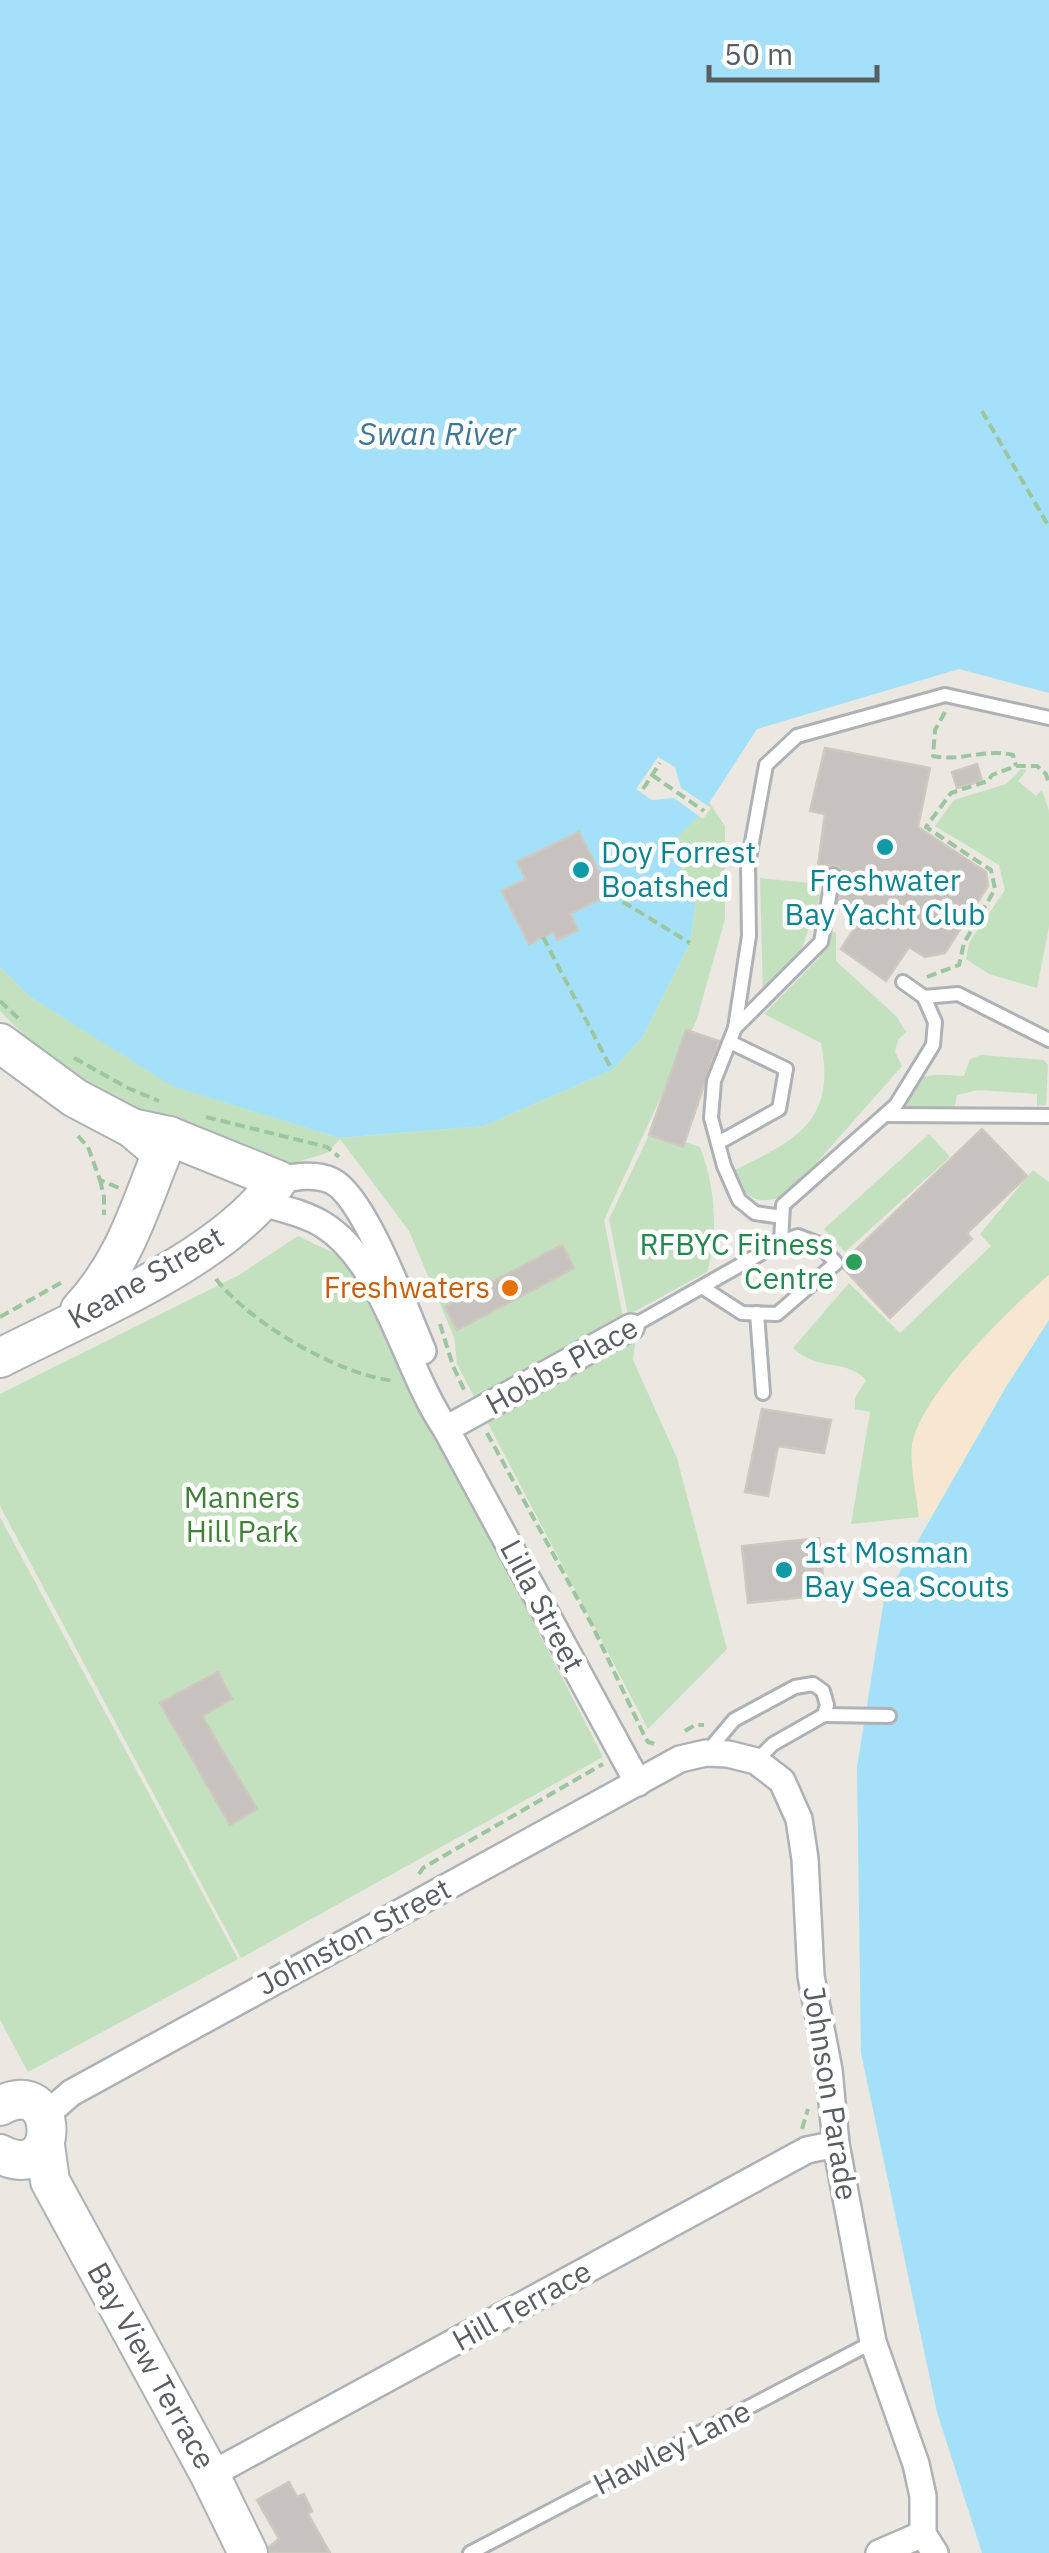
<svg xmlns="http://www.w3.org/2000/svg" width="1049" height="2553" font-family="'IBM Plex Sans',sans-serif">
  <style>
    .green { fill: #c4e1bf }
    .sand { fill: #f7e7d0 }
    .water { fill: #a4e1f8 }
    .pier { fill: #ebe7e1 }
    .building { fill: #c6c2bd; stroke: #cfc8c0; stroke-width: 2.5 }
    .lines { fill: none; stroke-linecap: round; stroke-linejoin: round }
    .lane-casing { stroke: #aeb2b6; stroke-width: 18 }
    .street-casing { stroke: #aeb2b6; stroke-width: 30 }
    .secondary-casing { stroke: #adb2b5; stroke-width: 42 }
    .path { stroke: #9cc6a0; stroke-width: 4; stroke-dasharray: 10 5; stroke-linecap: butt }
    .lane { stroke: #fff; stroke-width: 12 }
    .street { stroke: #fff; stroke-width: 25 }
    .secondary { stroke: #fff; stroke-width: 38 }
    .culture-dot { fill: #0f9aa8; stroke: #fff; stroke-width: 4 }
    .leisure-dot { fill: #2e9e5b; stroke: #fff; stroke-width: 4 }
    .food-dot { fill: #e8710a; stroke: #fff; stroke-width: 4 }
    .labels { text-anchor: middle; stroke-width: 9; stroke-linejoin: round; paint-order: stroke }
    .culture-label { font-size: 30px; fill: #0d838f; stroke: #fff; text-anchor: start }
    .leisure-label { font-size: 30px; fill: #27864d; stroke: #fff; text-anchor: end }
    .street-label { font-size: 30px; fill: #595e61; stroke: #fff }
    .food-label { font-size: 30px; fill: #c56008; stroke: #fff; text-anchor: end }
    .park-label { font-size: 30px; fill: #427f3a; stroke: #fff }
    .water-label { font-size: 32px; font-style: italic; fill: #3e7797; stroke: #fff }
  </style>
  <rect width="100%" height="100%" fill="#ebe7e1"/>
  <g class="green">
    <polygon points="1021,769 1027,770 1018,781 1036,796 1042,790 1049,811 1049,927 1037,988 989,974 966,959 969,943 1005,890 999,865 935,826 954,800 1006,784"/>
    <polygon points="709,802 725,826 725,919 697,1019 604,1220 623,1317 636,1337 633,1360 677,1458 727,1649 648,1729 457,1364 454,1337 409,1231 340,1139 327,1153 283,1166 112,1101 38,1049 0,1011 0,967 30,997 173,1086 339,1138 484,1126 612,1070 642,1038 690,943 697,892 667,848"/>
    <polygon points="760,878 810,883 820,896 800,954 763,993"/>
    <path d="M832 931 836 933V961L896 1016 906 1032 898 1040 895 1052 902 1066 790 1193C761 1207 745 1201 731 1172 794 1141 837 1123 821 1043L764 1014 819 958Z"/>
    <path d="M981 1055 1044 1060 1048 1065 1046 1105 1037 1106V1094L978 1090 957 1095 954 1110 907 1108C905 1069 936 1074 964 1076L970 1059Z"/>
    <polygon points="929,1134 950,1157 845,1252 824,1229"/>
    <path d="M649 1135 683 1146 685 1142 700 1147C715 1186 719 1233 707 1272L628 1315 609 1219Z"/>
    <path d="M1033 1170 1049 1182V1275L971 1354 912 1443 919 1517 851 1524 870 1412 855 1409V1398L866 1380C846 1358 818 1372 793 1348L849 1283 900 1333 991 1246 980 1234Z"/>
    <polygon points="298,1236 359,1265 432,1425 603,1757 241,1958 0,1506 0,1394 239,1275"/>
    <polygon points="0,1517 238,1959 28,2072 0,2020"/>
  </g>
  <path class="sand" d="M1049 1275V1320L1006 1387 932 1516 919 1517C917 1497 908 1458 913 1440 926 1390 1009 1309 1049 1275Z"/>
  <g class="water">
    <polygon points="0,0 1049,0 1049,693 959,669 757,729 704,811 667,848 697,892 690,943 642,1038 612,1070 484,1126 339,1138 172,1086 30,997 0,967"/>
    <polygon points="1049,1320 1049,2553 982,2553 937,2412 861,2053 857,1767 884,1600 1006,1387"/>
  </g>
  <polygon class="pier" points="658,757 675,767 681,788 711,808 703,819 674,798 652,800 636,789"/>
  <g class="building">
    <polygon points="825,748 930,768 918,827 986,872 988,886 945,953 925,957 909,947 886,981 841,949 861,918 838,903 841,889 853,874 842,871 836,865 818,866 825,814 810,811"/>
    <polygon points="977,764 982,781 957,788 952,772"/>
    <polygon points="579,832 610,894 570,914 578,930 557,940 553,932 529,944 502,891 526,879 517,862"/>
    <polygon points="686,1030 719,1041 683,1147 649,1135"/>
    <polygon points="982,1129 1027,1176 967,1233 972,1239 890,1318 844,1269 845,1260"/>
    <polygon points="562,1245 574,1268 457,1330 445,1307"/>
    <polygon points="762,1409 831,1420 824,1453 778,1446 768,1496 745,1492"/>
    <polygon points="819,1538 825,1595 748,1603 742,1546"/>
    <polygon points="218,1672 232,1699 202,1716 257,1809 230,1825 160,1703"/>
    <polygon points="289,2482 297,2497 304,2494 312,2511 308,2514 330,2553 270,2553 269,2547 279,2539 257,2500"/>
  </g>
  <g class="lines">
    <defs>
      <g id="lane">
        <polyline points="903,982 924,997"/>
        <polyline points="735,1028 749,936 748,864 766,765 797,736 945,695 1049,718"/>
        <polyline points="885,1115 1049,1116"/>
        <polyline points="718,1143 779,1109 786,1069 730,1042"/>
        <polyline points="782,1217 755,1213 739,1200 724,1166 711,1118 714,1081 735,1028 821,942 833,875"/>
        <polyline points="781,1242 783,1205 896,1105 933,1045 935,1022 924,997 958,994 1049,1040"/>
        <polyline points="757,1313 763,1393"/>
        <polyline points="631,1327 781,1242 798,1236 819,1244 836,1263 777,1314 742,1313 702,1287"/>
        <polyline points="824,1715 889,1716"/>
        <polyline points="707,1752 734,1720 795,1687 813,1684 823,1691 827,1705 824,1715"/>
        <polyline points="756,1761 773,1744 824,1715"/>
        <polyline points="470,2553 873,2342"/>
      </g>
      <g id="street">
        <path d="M278 1180C295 1177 315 1173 332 1181 365 1197 407 1314 423 1351"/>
        <path d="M263 1203C282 1209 304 1213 322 1224 385 1262 404 1368 446 1429L638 1783"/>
        <polyline points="446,1429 631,1327"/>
        <polyline points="45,2116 71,2093 680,1759 706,1753 728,1754 756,1761 782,1781 799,1819 805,1859 811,1976 829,2070 836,2144 873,2342 916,2464 923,2496 923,2534 935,2553"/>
        <polyline points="210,2475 807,2150 836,2144"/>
        <polyline points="879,2553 923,2534"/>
      </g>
      <g id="secondary">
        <polyline points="0,1043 75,1098 132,1128 151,1144"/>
        <path d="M80 1310C129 1257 141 1200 169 1136"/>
        <path d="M0 1358C84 1315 226 1258 278 1180L169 1136 132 1128"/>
        <path d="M0 2106C61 2072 63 2187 0 2154"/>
        <polyline points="45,2145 50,2181 210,2475 248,2553"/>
      </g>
    </defs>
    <use href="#lane" class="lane-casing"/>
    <use href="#street" class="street-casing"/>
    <use href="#secondary" class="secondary-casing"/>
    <g class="path">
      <polyline points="982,411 1049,527"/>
      <path d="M945 712 935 730 933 756C960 762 986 748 1013 755L1016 766"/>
      <polyline points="652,775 704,811"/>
      <polyline points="643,789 660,763"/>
      <polyline points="610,894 690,943"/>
      <polyline points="543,937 612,1070"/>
      <polyline points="927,977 959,965 964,943 995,889 991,870 926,827 951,793 988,781 992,775 1016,766 1037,766 1046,774 1049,784"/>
      <polyline points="0,1001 18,1018"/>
      <polyline points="74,1058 128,1088 159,1101"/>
      <polyline points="206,1117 327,1147 339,1157"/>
      <polyline points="78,1136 88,1147 100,1180 119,1188"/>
      <polyline points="100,1180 104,1197 104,1215"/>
      <path d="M216 1279C251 1324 339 1375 395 1381"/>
      <polyline points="0,1317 64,1281"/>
      <polyline points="440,1324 453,1366 466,1394"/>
      <polyline points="487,1433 592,1625 644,1735 648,1742 655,1744"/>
      <polyline points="685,1731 695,1725 704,1725"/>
      <polyline points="419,1874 423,1868 603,1764"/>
      <polyline points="802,2129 808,2109"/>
    </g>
    <use href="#lane" class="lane"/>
    <use href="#street" class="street"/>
    <use href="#secondary" class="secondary"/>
  </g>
  <g class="culture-dot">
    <circle cx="885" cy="847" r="10"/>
    <circle cx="581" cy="870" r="10"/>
    <circle cx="784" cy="1570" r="10"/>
  </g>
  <circle class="leisure-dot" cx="854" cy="1262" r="10"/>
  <circle class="food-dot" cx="510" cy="1288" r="10"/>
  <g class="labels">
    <g class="culture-label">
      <text x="601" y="863">Doy Forrest<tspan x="601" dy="34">Boatshed</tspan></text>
      <text x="885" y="891" text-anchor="middle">Freshwater<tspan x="885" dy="34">Bay Yacht Club</tspan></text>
      <text x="804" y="1563">1st Mosman<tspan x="804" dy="34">Bay Sea Scouts</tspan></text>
    </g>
    <g class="leisure-label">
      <text x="834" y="1255">RFBYC Fitness<tspan x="834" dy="34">Centre</tspan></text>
    </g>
    <g class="street-label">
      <text transform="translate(146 1278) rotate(-30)" y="10">Keane Street</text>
      <text transform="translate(562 1366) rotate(-29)" y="10">Hobbs Place</text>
      <text transform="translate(542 1606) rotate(62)" y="10">Lilla Street</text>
      <text transform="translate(354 1937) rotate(-28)" y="10">Johnston Street</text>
      <text transform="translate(830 2093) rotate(81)" y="10">Johnson Parade</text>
      <text transform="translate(522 2306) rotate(-29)" y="10">Hill Terrace</text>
      <text transform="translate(151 2366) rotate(61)" y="10">Bay View Terrace</text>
      <text transform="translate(672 2448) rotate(-27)" y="10">Hawley Lane</text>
    </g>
    <g class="food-label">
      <text x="490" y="1298">Freshwaters</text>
    </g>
    <g class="park-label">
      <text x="242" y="1508">Manners<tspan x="242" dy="34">Hill Park</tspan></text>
    </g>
    <g class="water-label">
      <text x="437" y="445">Swan River</text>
    </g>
  </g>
  <path d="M709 65v15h168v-15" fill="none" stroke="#595e61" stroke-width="5"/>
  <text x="724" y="65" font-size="30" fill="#595e61" stroke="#ffffff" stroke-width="8" paint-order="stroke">50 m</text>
</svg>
